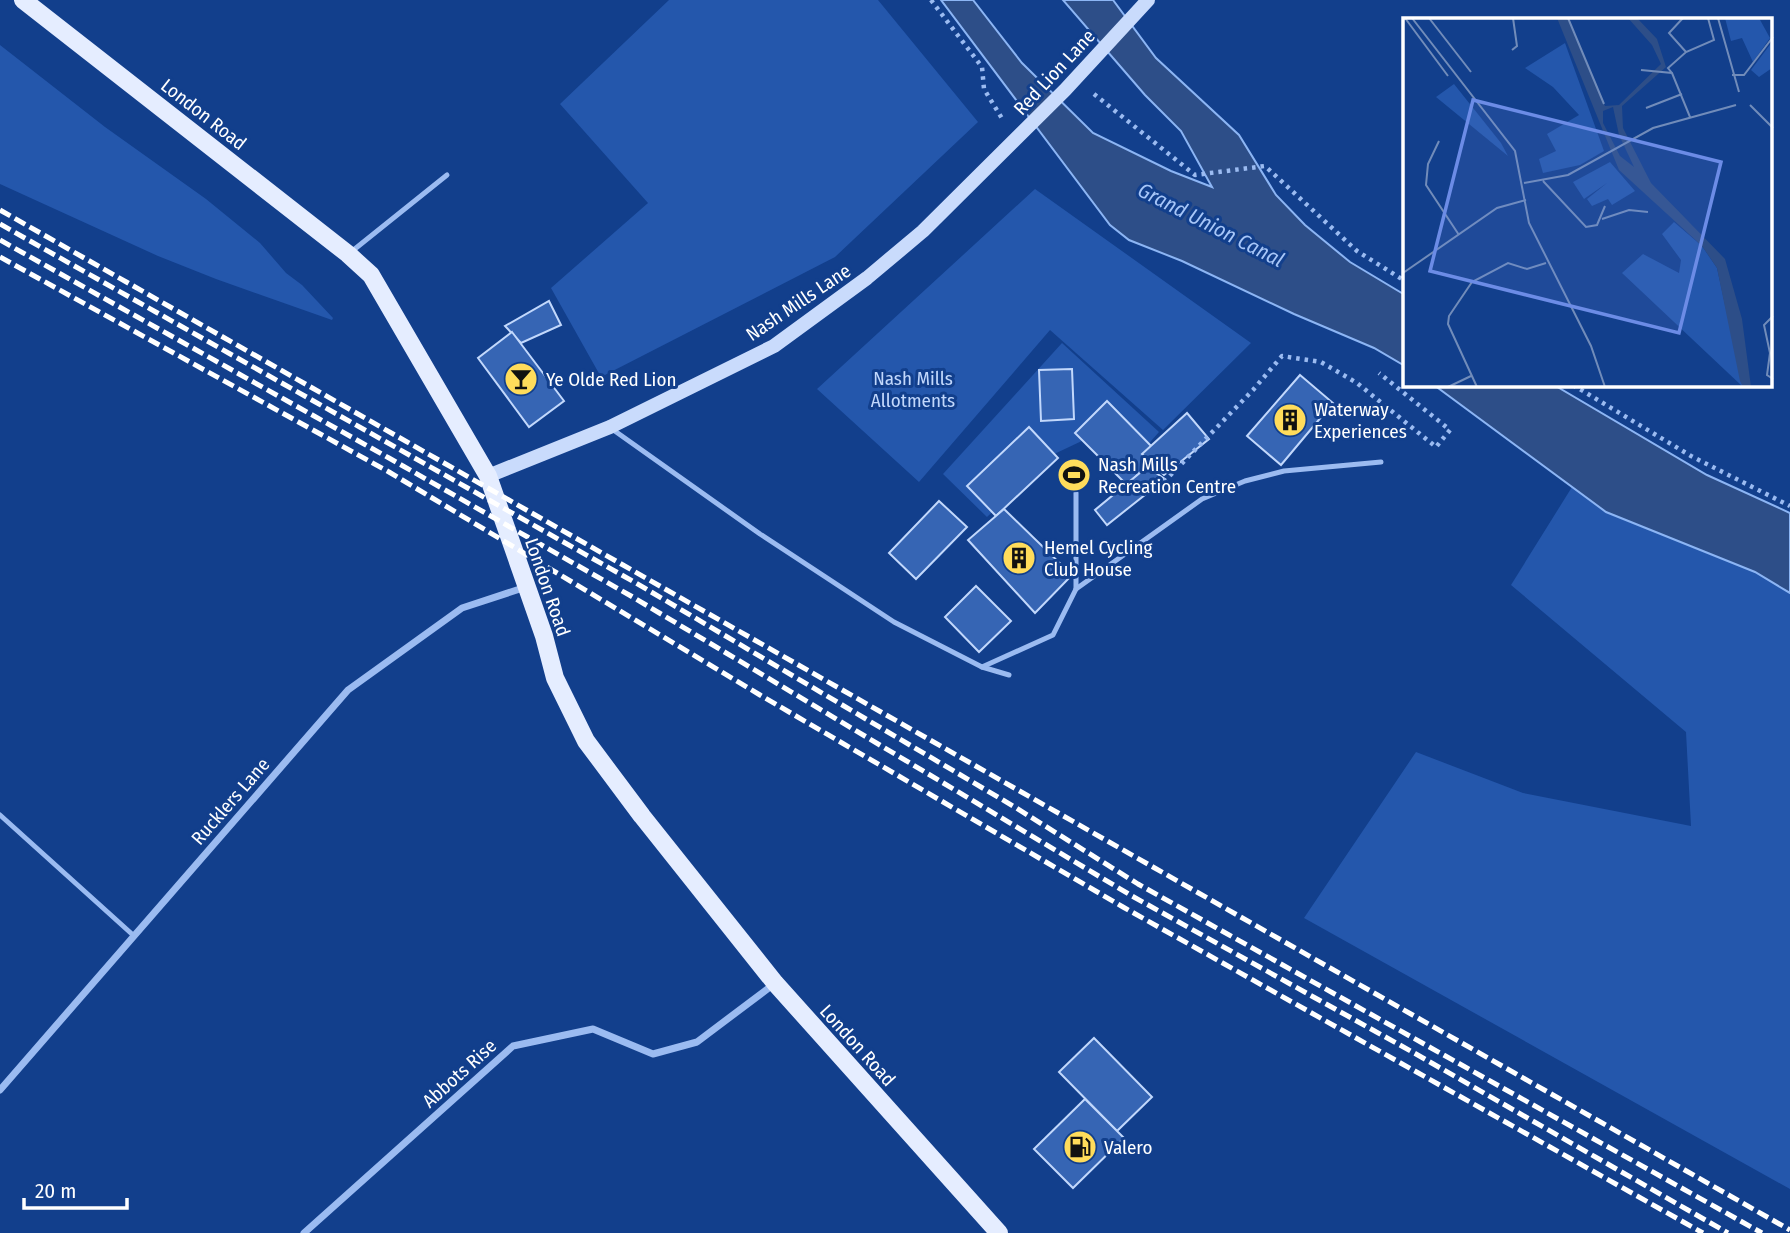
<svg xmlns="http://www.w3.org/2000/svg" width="1790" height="1233" font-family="'Fira Sans Condensed',sans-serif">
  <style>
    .green { fill: #2457ac }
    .water { fill: #2d4e88; stroke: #8cb5f4; stroke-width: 2 }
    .building { fill: #3665b4; stroke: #c2d8fc; stroke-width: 2 }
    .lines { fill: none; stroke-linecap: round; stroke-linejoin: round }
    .path { stroke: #9bbbf1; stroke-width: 4.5; stroke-dasharray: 3.5 5; stroke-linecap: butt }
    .lane { stroke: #9bbbf1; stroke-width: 5 }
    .street { stroke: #9bbbf1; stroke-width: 7 }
    .secondary { stroke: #c9dbfc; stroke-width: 14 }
    .primary { stroke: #e5edff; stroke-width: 18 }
    .rail { stroke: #fff; stroke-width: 5; stroke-dasharray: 12 5; stroke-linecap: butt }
    .labels { text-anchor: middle; stroke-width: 6; stroke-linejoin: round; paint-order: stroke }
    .street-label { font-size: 19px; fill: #fff; stroke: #123f8c }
    .park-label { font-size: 19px; fill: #c2d8fc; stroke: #123f8c }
    .poi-label { font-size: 19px; fill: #fff; stroke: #123f8c; text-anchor: start }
    .water-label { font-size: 21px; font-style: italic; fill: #a7c6f8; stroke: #123f8c }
    .inset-road { fill: none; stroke: #718cba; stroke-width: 2 }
    .view { fill: #6c8ce6; fill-opacity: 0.15; stroke: #6c8ce6; stroke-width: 3.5 }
    .inset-edge { fill: none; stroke: #fff; stroke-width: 3.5 }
  </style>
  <rect width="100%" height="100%" fill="#123f8c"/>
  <g class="green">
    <polygon points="669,0 878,0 978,122 835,257 601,377 551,288 648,203 560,104"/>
    <polygon points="0,45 105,127 206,199 260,243 286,273 302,285 333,318 332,320 216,279 158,256 0,184"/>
    <polygon points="1035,189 1251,343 1163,430 1050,330 919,482 817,389"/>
    <polygon points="1062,343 1159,432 1122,474 1086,439 1050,456 987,517 943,474"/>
    <polygon points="1572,487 1606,512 1755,572 1790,593 1790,1189 1304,918 1416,752 1523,793 1691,826 1686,732 1511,585"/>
  </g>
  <g class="water">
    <polygon points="941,0 973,0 1022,63 1093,133 1171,171 1212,187 1181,131 1145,95 1063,0 1113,0 1156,58 1239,135 1276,195 1305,225 1350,262 1405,295 1405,366 1374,348 1294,314 1182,261 1129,240 1110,225"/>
    <polygon points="1434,385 1554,385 1707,475 1790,513 1790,593 1755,572 1606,512"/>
  </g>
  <g class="building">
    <polygon points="549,301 561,325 521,343 505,326"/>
    <polygon points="512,332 564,401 529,427 478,358"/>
    <polygon points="1072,369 1074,419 1041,421 1039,370"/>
    <polygon points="1300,375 1333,403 1281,465 1247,436"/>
    <polygon points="1107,401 1159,454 1127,485 1075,433"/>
    <polygon points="1187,413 1209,439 1164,475 1142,454"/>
    <polygon points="1029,427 1058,458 996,516 967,486"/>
    <polygon points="1147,467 1165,479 1107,525 1095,510"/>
    <polygon points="939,501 967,527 916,579 889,553"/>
    <polygon points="1004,509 1072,575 1035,613 968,540"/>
    <polygon points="976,586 1011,621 979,652 945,617"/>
    <polygon points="1094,1038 1152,1097 1117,1131 1059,1072"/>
    <polygon points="1085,1099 1124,1138 1073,1188 1034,1149"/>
  </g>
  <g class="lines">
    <g class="path">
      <polyline points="931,0 982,67 984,89 1003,120"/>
      <polyline points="1094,94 1195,175 1265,166 1357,251 1405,281"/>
      <polyline points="1573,385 1691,456 1790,506"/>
      <polyline points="1158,488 1253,390 1282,356 1321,362 1357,383 1436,447 1450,430 1379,373"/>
    </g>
    <g class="lane">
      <polyline points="351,252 447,175"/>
      <polyline points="612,429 760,534 894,622 982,667 1053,635 1076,589 1076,493"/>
      <polyline points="1076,589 1202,499 1245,481 1284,471 1381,462"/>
      <polyline points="982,667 1009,675"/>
      <polyline points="0,815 133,935"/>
    </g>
    <g class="street">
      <polyline points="0,1090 348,690 462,608 526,587"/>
      <polyline points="304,1233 513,1046 593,1029 653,1054 697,1042 774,984"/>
    </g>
    <polyline class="secondary" points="488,476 610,427 774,346 867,278 923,231 1065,90 1148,0"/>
    <polyline class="primary" points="23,0 348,254 371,275 488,476 544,636 555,678 586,741 642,816 775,983 999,1233"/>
    <g class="rail">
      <polyline points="0,210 1790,1230"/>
      <polyline points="0,224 636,583 1013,806 1138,884 1762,1233"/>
      <polyline points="0,240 389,458 631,596 1132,896 1416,1054 1728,1233"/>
      <polyline points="0,257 389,472 760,695 1123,907 1703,1233"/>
    </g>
  </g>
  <defs>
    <symbol id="bar-disc" viewBox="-11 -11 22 22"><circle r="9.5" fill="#ffdc5b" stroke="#123f8c"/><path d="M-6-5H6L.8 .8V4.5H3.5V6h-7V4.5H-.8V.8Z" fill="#111"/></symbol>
    <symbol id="building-disc" viewBox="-11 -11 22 22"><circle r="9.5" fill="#ffdc5b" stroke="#123f8c"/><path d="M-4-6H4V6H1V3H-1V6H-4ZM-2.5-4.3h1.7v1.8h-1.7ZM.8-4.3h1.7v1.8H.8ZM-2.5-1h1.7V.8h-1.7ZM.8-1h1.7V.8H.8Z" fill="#111"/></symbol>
    <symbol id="stadium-disc" viewBox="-11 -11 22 22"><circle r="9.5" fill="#ffdc5b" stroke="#123f8c"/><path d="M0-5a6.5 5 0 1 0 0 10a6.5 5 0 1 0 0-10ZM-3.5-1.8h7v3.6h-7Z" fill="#111"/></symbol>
    <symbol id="fuel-disc" viewBox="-11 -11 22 22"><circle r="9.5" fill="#ffdc5b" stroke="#123f8c"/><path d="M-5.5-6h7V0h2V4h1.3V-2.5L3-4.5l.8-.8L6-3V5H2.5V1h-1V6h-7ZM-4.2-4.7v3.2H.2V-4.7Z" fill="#111"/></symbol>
  </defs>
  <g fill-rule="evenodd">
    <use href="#bar-disc" x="502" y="360" width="38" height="38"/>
    <use href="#building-disc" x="1271" y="401" width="38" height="38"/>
    <use href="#stadium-disc" x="1055" y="456" width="38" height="38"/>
    <use href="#building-disc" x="1000" y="539" width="38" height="38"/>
    <use href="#fuel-disc" x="1061" y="1128" width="38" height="38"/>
  </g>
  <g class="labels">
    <g class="street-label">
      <text transform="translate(1054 72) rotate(-47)" y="7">Red Lion Lane</text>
      <text transform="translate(204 114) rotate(38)" y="7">London Road</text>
      <text transform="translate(798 302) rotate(-34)" y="7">Nash Mills Lane</text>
      <text transform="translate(548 587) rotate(71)" y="7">London Road</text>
      <text transform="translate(230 801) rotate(-49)" y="7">Rucklers Lane</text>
      <text transform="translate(858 1045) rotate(48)" y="7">London Road</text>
      <text transform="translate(459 1073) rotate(-42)" y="7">Abbots Rise</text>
    </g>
    <g class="park-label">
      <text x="913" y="385">Nash Mills<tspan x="913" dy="22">Allotments</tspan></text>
    </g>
    <g class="poi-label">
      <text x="546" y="386">Ye Olde Red Lion</text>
      <text x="1314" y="416">Waterway<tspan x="1314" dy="22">Experiences</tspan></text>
      <text x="1098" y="471">Nash Mills<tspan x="1098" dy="22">Recreation Centre</tspan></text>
      <text x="1044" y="554">Hemel Cycling<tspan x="1044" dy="22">Club House</tspan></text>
      <text x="1104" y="1154">Valero</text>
    </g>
    <g class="water-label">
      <text transform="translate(1211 225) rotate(27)" y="7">Grand Union Canal</text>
    </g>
  </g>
  <g transform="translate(1403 18)">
    <rect width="369" height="369" fill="#123f8c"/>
    <path d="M322 0H356L367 20 350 44 339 20 328 23ZM369 24V50L356 59 348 52ZM162 25 201 133 177 147 140 155 136 141 153 133 144 116 176 97 150 69 122 50ZM51 66 98 125 105 138 33 79ZM207 144 232 173 209 187 205 181 189 188 184 181 204 165 181 181 170 164ZM271 204 299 228 314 250 340 369 219 255 240 236 276 255 278 242 259 216Z" fill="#2457ac"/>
    <path d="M154 0H164L202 88 216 87 258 46 249 27 225 0H234L254 21 263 49 219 88 220 110 248 165 322 241 339 301 348 369H340L337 363 314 250 299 228 216 152ZM210 89 216 117 231 149 217 138 200 105V93Z" fill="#2d4e88" fill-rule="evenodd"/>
    <path class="inset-road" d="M2 0 45 58M9 0 112 133 126 205 188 328 202 369M26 0 68 54M165 0 201 86M280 0 266 15 283 34M315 0 336 74M109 32 114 28 110 0M238 52 269 55 287 99M269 55 265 50 283 34 311 22 305 0M329 57H341L370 19M347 87 370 110M243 90 279 76M36 123 25 146 23 167 56 217M140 163 183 209 194 207 202 188M121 165 165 157 250 110 333 87M199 201 226 192 245 194M0 255 94 190 123 182M370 298 361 307 367 335 364 357 370 361M45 369 68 358M74 369 45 306 46 298 69 264 105 245 124 251 143 245"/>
    <path class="view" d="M70 82 318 144 276 315 27 253Z"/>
    <rect width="369" height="369" class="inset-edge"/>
  </g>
  <path d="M24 1198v10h103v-10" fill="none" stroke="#ffffff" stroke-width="3.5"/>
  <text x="35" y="1198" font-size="21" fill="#ffffff" stroke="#123f8c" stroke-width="5" paint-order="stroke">20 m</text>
</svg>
